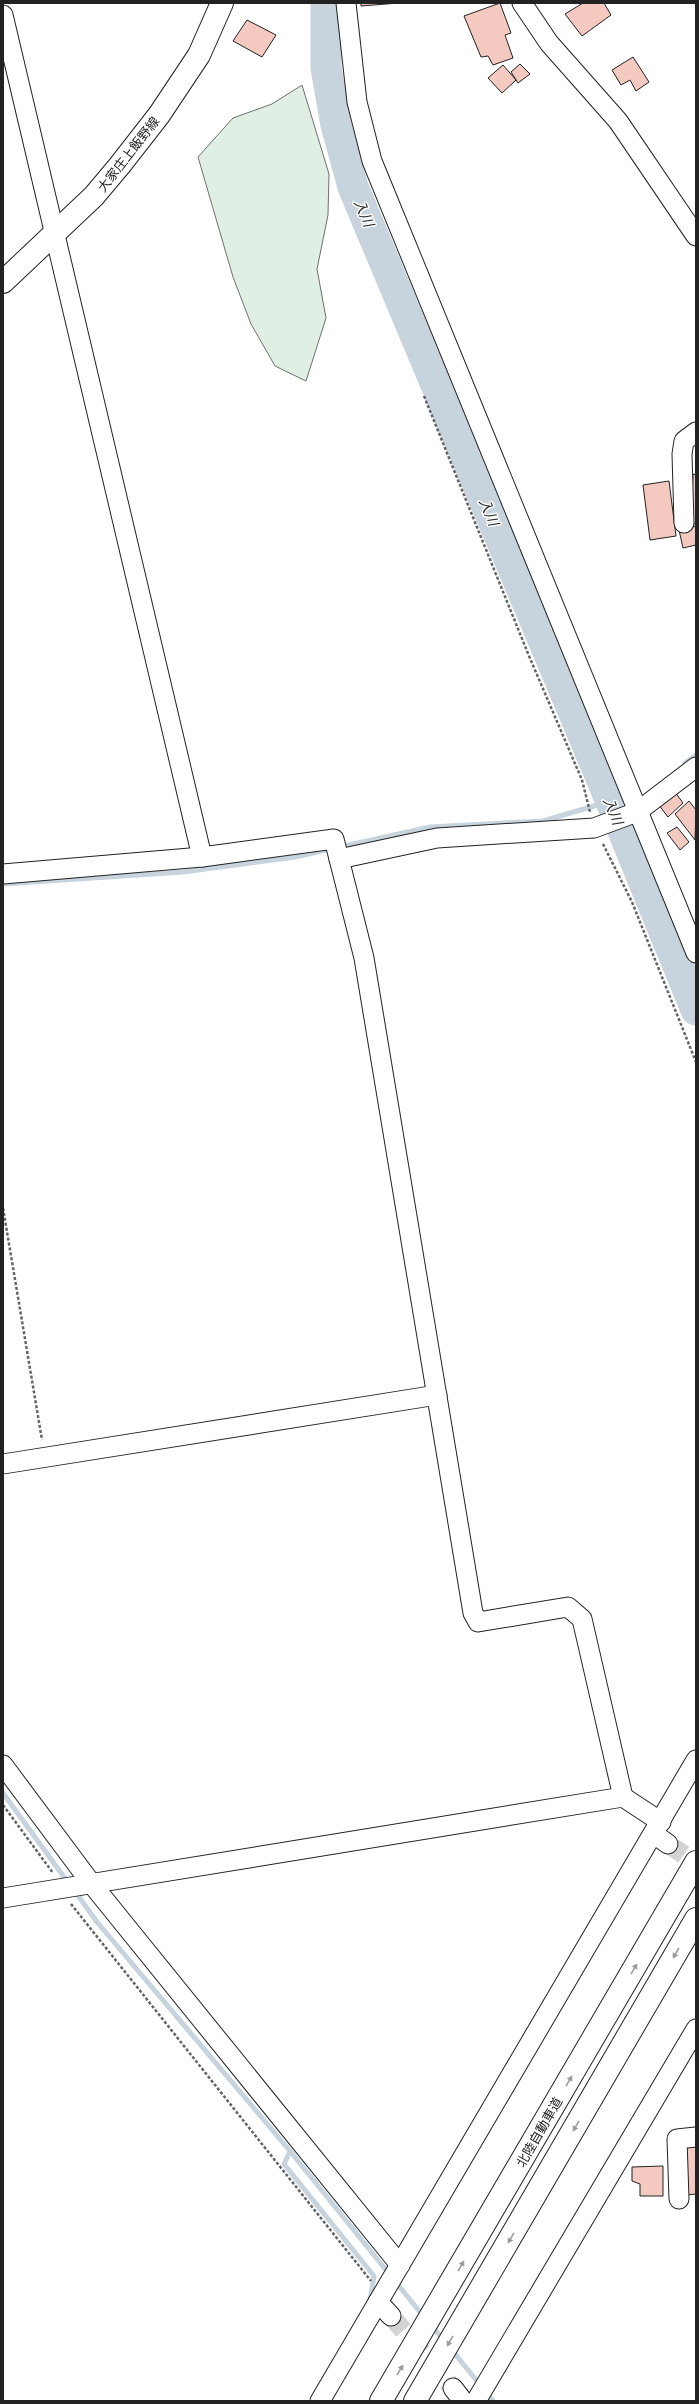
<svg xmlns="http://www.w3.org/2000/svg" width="699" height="2404" font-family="'Space Grotesk','Noto Sans JP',sans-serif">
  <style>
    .green { fill: #e0efe3; stroke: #6f6f6f }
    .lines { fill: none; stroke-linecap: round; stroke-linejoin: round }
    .stream { stroke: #c7d3dd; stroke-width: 5 }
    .river { stroke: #c7d3dd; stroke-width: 31 }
    .building { fill: #f3c9c0; stroke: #222 }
    .minor-tunnel { stroke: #d3d3d3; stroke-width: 19; stroke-dasharray: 19 10; stroke-linecap: butt }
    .minor-casing { stroke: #222; stroke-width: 21 }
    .major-casing { stroke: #222; stroke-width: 24 }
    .highway-casing { stroke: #222; stroke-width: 24 }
    .path { stroke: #646464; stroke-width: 2.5; stroke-dasharray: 3 2; stroke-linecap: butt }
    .minor { stroke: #fff; stroke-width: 19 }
    .major { stroke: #fff; stroke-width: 22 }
    .highway { stroke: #fff; stroke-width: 22 }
    .oneway { fill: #9c9c9c }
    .labels { text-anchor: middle; stroke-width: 3; stroke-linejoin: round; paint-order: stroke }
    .street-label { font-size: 13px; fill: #222; stroke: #fff }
    .water-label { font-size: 14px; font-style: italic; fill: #222; stroke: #fff }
  </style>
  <rect width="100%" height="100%" fill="#fff"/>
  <polygon class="green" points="302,85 329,174 328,215 317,269 326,318 306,381 275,366 251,324 233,277 198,157 233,118 272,104"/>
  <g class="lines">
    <g class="stream">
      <polyline points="685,763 696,755"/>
      <polyline points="614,809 630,802"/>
      <polyline points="3,884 183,872 295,857 430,827 543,821 611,801"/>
      <polyline points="3,1793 69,1884"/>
      <polyline points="74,1890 97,1922 290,2151 390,2275"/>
      <polyline points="290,2151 284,2164 374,2276 370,2301"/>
      <polyline points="395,2281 424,2317"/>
      <polyline points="432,2326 444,2341"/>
      <polyline points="451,2349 481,2386"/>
      <polyline points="486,2392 493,2401"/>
    </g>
    <polyline class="river" points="326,3 326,68 336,125 353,187 614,809 696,1010"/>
  </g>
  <g class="building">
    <polygon points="361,3 399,3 361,6"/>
    <polygon points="500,3 511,33 505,35 513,58 493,65 488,56 481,57 464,16"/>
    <polygon points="583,3 604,3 611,15 582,36 565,14"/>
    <polygon points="247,20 276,35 262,57 233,41"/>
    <polygon points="633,57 649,82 636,91 630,80 621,85 612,70"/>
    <polygon points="520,64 530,74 518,83 511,72"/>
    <polygon points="503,65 516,80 502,93 488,78"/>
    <polygon points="693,474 696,475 696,524 691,524"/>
    <polygon points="669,481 676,536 650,540 643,485"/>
    <polygon points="696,526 696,545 683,548 679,530"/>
    <polygon points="675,792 683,803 668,817 658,804"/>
    <polygon points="689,801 696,810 695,840 675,814"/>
    <polygon points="677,827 689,842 680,850 667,833"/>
    <polygon points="696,2144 696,2194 687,2195 686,2145"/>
    <polygon points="663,2166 663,2196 640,2196 640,2184 632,2181 632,2167"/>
  </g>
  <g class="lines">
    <g class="minor-tunnel">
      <polyline points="668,1844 696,1863"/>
      <polyline points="391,2316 453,2388"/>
    </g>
    <defs>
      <g id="minor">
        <polyline points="346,3 357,102 372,161 696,953"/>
        <polyline points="522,3 549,43 618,121 696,236"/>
        <polyline points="3,15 202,857"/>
        <polyline points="684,523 682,454 684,441 696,432"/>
        <polyline points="339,859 437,838 594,828 637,812 696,767"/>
        <polyline points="3,874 202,857 334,839 364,958 473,1613 478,1622 568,1607 582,1619 623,1797"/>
        <polyline points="3,1464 437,1395"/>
        <polyline points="3,1765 91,1883 400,2265"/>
        <polyline points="654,1834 668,1844"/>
        <polyline points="3,1898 623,1797 661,1822"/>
        <polyline points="679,2199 677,2139 696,2137"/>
        <polyline points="378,2302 391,2316"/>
        <polyline points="453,2388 463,2401"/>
        <polyline points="320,2401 696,1760"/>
        <polyline points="476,2401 696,2029"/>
      </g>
      <polyline id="major" points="3,282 94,196 120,165 159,115 199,55 222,3"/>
      <g id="highway">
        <polyline points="381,2401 696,1862"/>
        <polyline points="415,2401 696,1919"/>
      </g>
    </defs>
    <use href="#minor" class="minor-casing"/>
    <use href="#major" class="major-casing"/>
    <use href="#highway" class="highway-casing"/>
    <g class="path">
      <polyline points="424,396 529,656 582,780 590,812"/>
      <polyline points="603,844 632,902 696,1062"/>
      <polyline points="3,1208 42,1440"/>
      <polyline points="3,1805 53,1873"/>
      <polyline points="71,1904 371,2281"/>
    </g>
    <use href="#minor" class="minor"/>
    <use href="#major" class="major"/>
    <use href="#highway" class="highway"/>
  </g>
  <defs><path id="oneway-solid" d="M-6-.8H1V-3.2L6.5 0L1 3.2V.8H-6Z"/></defs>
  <g class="oneway">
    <use href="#oneway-solid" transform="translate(676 1953) rotate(120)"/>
    <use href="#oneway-solid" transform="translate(634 1969) rotate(-60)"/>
    <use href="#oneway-solid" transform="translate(569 2081) rotate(-60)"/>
    <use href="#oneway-solid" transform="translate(576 2126) rotate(120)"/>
    <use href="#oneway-solid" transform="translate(511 2238) rotate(120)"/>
    <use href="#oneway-solid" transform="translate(461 2266) rotate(-60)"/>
    <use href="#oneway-solid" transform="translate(450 2341) rotate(120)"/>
    <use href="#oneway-solid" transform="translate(400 2370) rotate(-59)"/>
  </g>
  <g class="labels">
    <g class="street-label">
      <text transform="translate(128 154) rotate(-52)" y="5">大家庄上飯野線</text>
      <text transform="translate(539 2132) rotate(-60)" y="5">北陸自動車道</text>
    </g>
    <g class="water-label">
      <text transform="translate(364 213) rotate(67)" y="5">入川</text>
      <text transform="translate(489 512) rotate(67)" y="5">入川</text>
      <text transform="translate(613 811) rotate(67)" y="5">入川</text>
    </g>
  </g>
  <rect width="699" height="2404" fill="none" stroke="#222222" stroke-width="8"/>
</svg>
